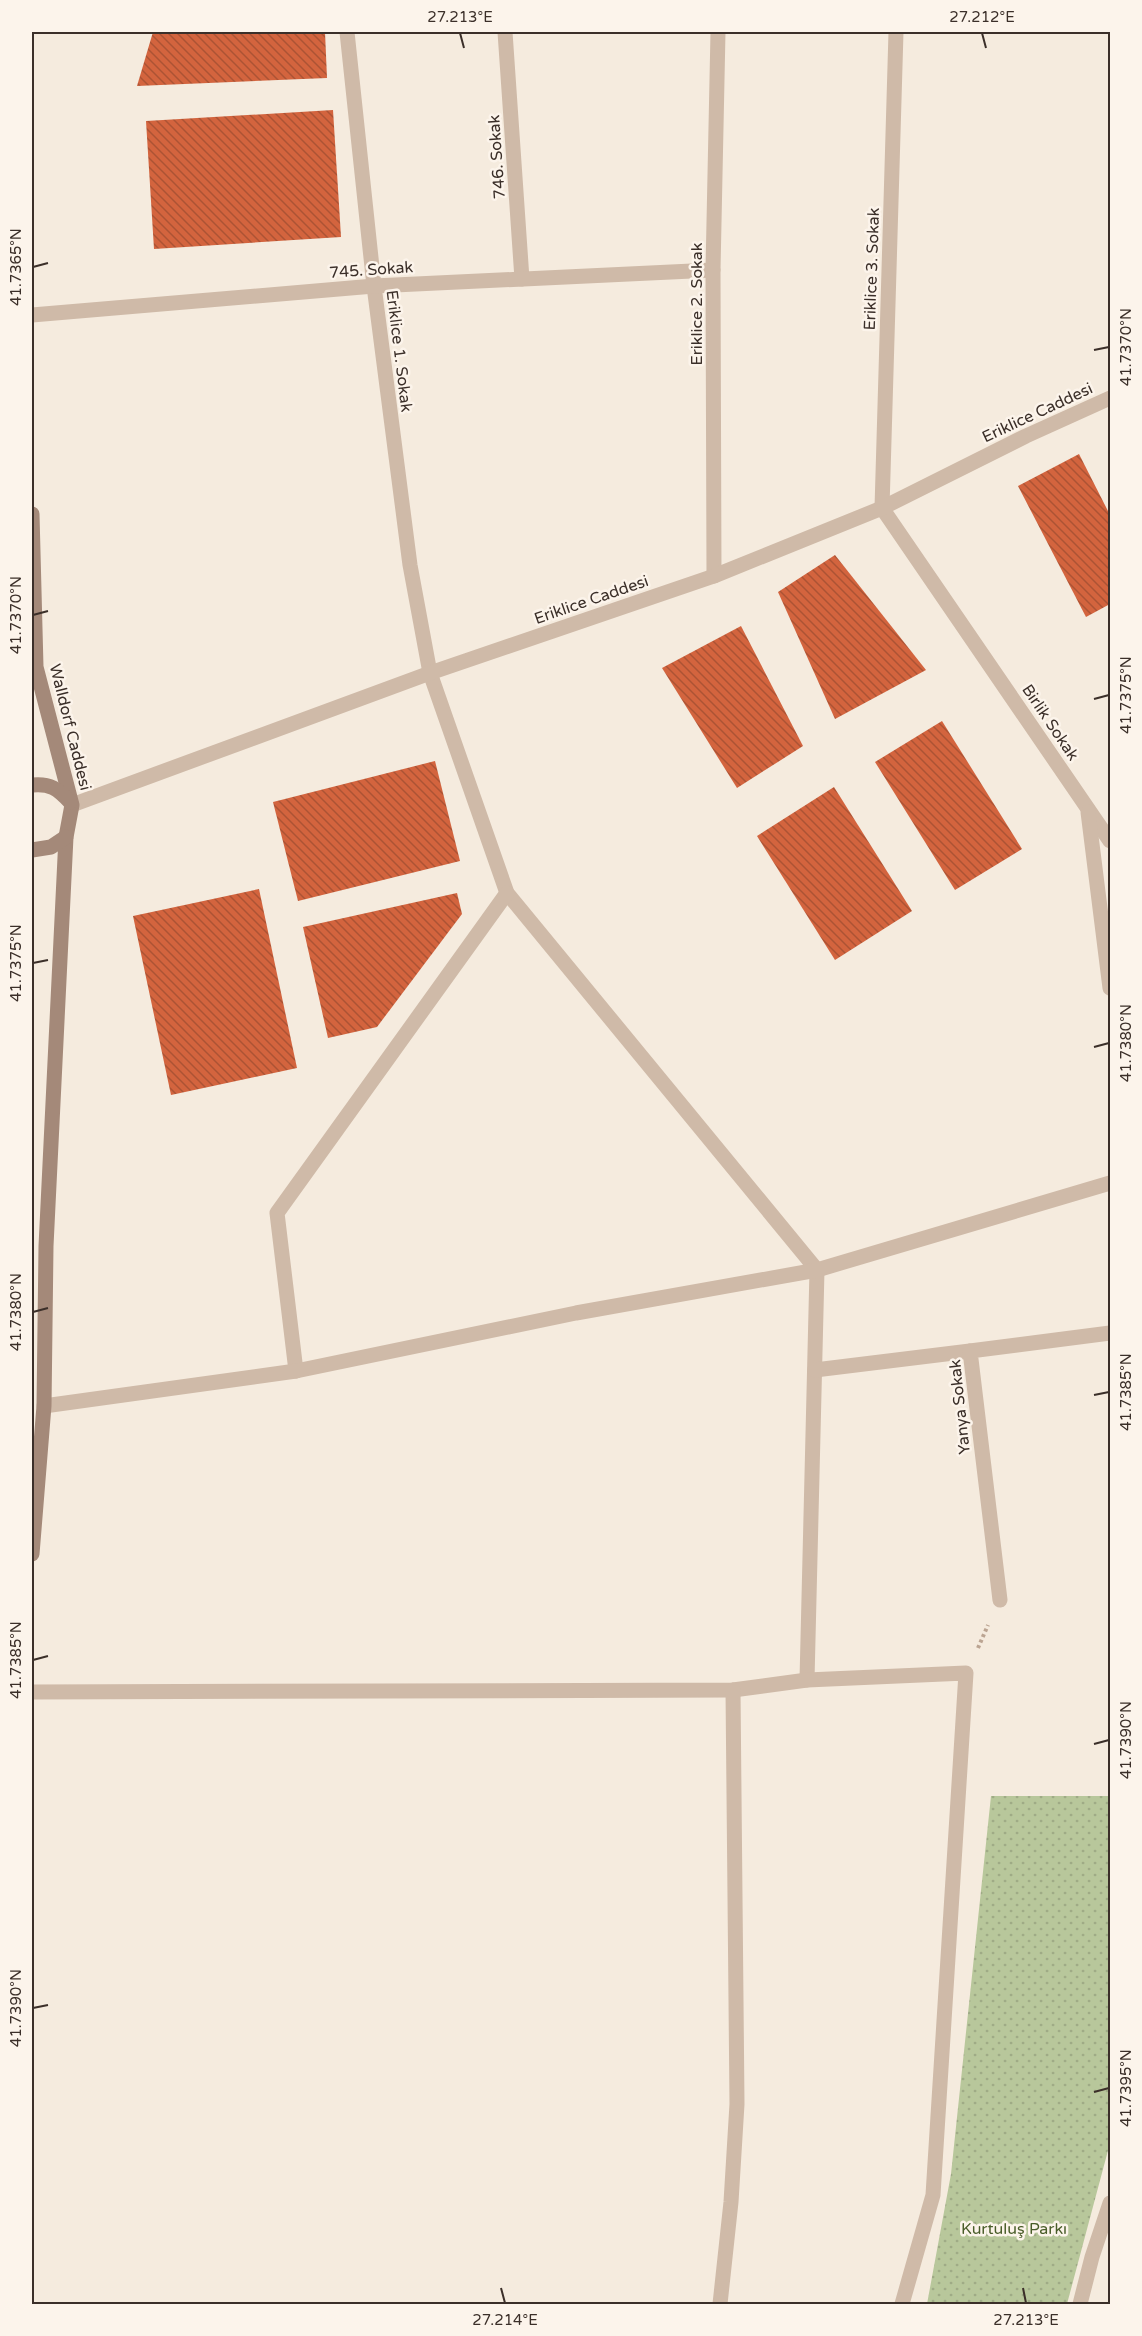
<svg xmlns="http://www.w3.org/2000/svg" width="1142" height="2336" font-family="'Varela Round',sans-serif">
  <style>
    .grass { fill: url(#grass-dots) }
    .building { fill: url(#building-back-hatch) }
    .lines { fill: none; stroke-linecap: round; stroke-linejoin: round }
    .path { stroke: #bba492; stroke-width: 4; stroke-dasharray: 3 3; stroke-linecap: butt }
    .minor { stroke: #cfbaa8; stroke-width: 15 }
    .tertiary { stroke: #cfbaa8; stroke-width: 15 }
    .secondary { stroke: #a48979; stroke-width: 15 }
    .ticks { fill: none; stroke: #3b2f29; stroke-width: 2 }
    .labels { text-anchor: middle; stroke-width: 5; stroke-linejoin: round; paint-order: stroke }
    .street-label { font-size: 16px; fill: #3b2f29; stroke: #fcf4eb }
    .park-label { font-size: 16px; fill: #495d29; stroke: #fcf4eb }
    .neatline { fill: none; stroke: #3b2f29; stroke-width: 2 }
    .ticks-label { font-size: 15px; text-anchor: middle; fill: #3b2f29 }
  </style>
  <defs>
    <pattern id="grass-dots" width="8" height="8" patternUnits="userSpaceOnUse" patternTransform="scale(1.5)"><rect width="8" height="8" fill="#b8c79b"/><path d="M2 2h.1M6 6h.1" fill="none" stroke="#9fab86" stroke-width="1.8" stroke-linecap="round"/></pattern>
    <pattern id="building-back-hatch" width="6" height="6" patternUnits="userSpaceOnUse" patternTransform="scale(1.5)"><rect width="6" height="6" fill="#d3643e"/><path d="M-1 5l2 2M0 0l6 6M5-1l2 2" fill="none" stroke="#ac5334"/></pattern>
  </defs>
  <rect width="100%" height="100%" fill="#f5ebde"/>
  <polygon class="grass" points="991,1796 1110,1796 1110,2143 1067,2304 927,2304 951,2174"/>
  <g class="building">
    <polygon points="153,32 325,32 327,78 137,86"/>
    <polygon points="333,110 341,237 154,249 146,121"/>
    <polygon points="1079,454 1110,515 1110,604 1086,617 1018,486"/>
    <polygon points="835,555 926,670 835,719 778,592"/>
    <polygon points="741,626 803,746 737,788 662,668"/>
    <polygon points="942,721 1022,849 955,890 875,762"/>
    <polygon points="435,761 460,861 298,901 273,802"/>
    <polygon points="834,787 912,911 835,960 757,836"/>
    <polygon points="259,889 297,1068 171,1095 133,916"/>
    <polygon points="457,893 462,914 377,1027 328,1038 303,927"/>
  </g>
  <g class="lines">
    <polyline class="path" points="978,1648 988,1625"/>
    <g class="minor">
      <polyline points="347,32 374,286 410,565 430,673 507,893 817,1270 807,1680"/>
      <polyline points="505,32 522,279"/>
      <polyline points="896,32 882,508 1110,841"/>
      <polyline points="32,315 374,286 713,270"/>
      <polyline points="714,576 713,270 718,32"/>
      <polyline points="1088,812 1110,988"/>
      <polyline points="815,1370 970,1351"/>
      <polyline points="296,1371 277,1213 507,893"/>
      <polyline points="44,1406 296,1371 576,1313 817,1270 1110,1183"/>
      <polyline points="1000,1600 970,1351 1110,1333"/>
      <polyline points="32,1692 733,1690 807,1680 966,1673 933,2195 902,2304"/>
      <polyline points="720,2304 731,2202 737,2104 733,1690"/>
      <polyline points="1080,2304 1092,2257 1110,2203"/>
    </g>
    <polyline class="tertiary" points="72,805 430,673 714,576 882,508 1026,436 1110,398"/>
    <g class="secondary">
      <polyline points="32,514 36,667 72,805 66,837 46,1246 44,1406 32,1554"/>
      <path d="M32 785C50 783 58 789 70 802"/>
      <polyline points="32,850 51,847 66,837"/>
    </g>
  </g>
  <path class="ticks" d="M460 33 464 48M982 33 986 48M33 267 48 263M1094 350 1109 347M33 615 48 611M1094 699 1109 695M33 963 48 960M1094 1047 1109 1043M33 1312 48 1308M1094 1395 1109 1392M33 1660 48 1656M1094 1744 1109 1740M33 2008 48 2005M1094 2092 1109 2088M501 2288 505 2303M1023 2288 1026 2303"/>
  <g class="labels">
    <g class="street-label">
      <text transform="translate(496 157) rotate(-94)" y="6">746. Sokak</text>
      <text transform="translate(371 269) rotate(-4)" y="6">745. Sokak</text>
      <text transform="translate(871 269) rotate(-88)" y="6">Eriklice 3. Sokak</text>
      <text transform="translate(696 304) rotate(-90)" y="6">Eriklice 2. Sokak</text>
      <text transform="translate(400 351) rotate(83)" y="6">Eriklice 1. Sokak</text>
      <text transform="translate(1037 412) rotate(-25)" y="6">Eriklice Caddesi</text>
      <text transform="translate(591 599) rotate(-19)" y="6">Eriklice Caddesi</text>
      <text transform="translate(1051 722) rotate(56)" y="6">Birlik Sokak</text>
      <text transform="translate(71 727) rotate(76)" y="6">Walldorf Caddesi</text>
      <text transform="translate(959 1407) rotate(-96)" y="6">Yanya Sokak</text>
    </g>
    <g class="park-label">
      <text x="1014" y="2234">Kurtuluş Parkı</text>
    </g>
  </g>
  <rect width="1142" height="2336" fill="none" stroke="#fcf4eb" stroke-width="66"/>
  <rect x="33" y="33" width="1076" height="2270" class="neatline"/>
  <g class="ticks-label">
    <text x="460" y="22">27.213°E</text>
    <text x="982" y="22">27.212°E</text>
    <text transform="translate(16 267) rotate(-90)" y="5">41.7365°N</text>
    <text transform="translate(1126 347) rotate(-90)" y="5">41.7370°N</text>
    <text transform="translate(16 615) rotate(-90)" y="5">41.7370°N</text>
    <text transform="translate(1126 695) rotate(-90)" y="5">41.7375°N</text>
    <text transform="translate(16 963) rotate(-90)" y="5">41.7375°N</text>
    <text transform="translate(1126 1043) rotate(-90)" y="5">41.7380°N</text>
    <text transform="translate(16 1312) rotate(-90)" y="5">41.7380°N</text>
    <text transform="translate(1126 1392) rotate(-90)" y="5">41.7385°N</text>
    <text transform="translate(16 1660) rotate(-90)" y="5">41.7385°N</text>
    <text transform="translate(1126 1740) rotate(-90)" y="5">41.7390°N</text>
    <text transform="translate(16 2008) rotate(-90)" y="5">41.7390°N</text>
    <text transform="translate(1126 2088) rotate(-90)" y="5">41.7395°N</text>
    <text x="505" y="2325">27.214°E</text>
    <text x="1026" y="2325">27.213°E</text>
  </g>
</svg>
